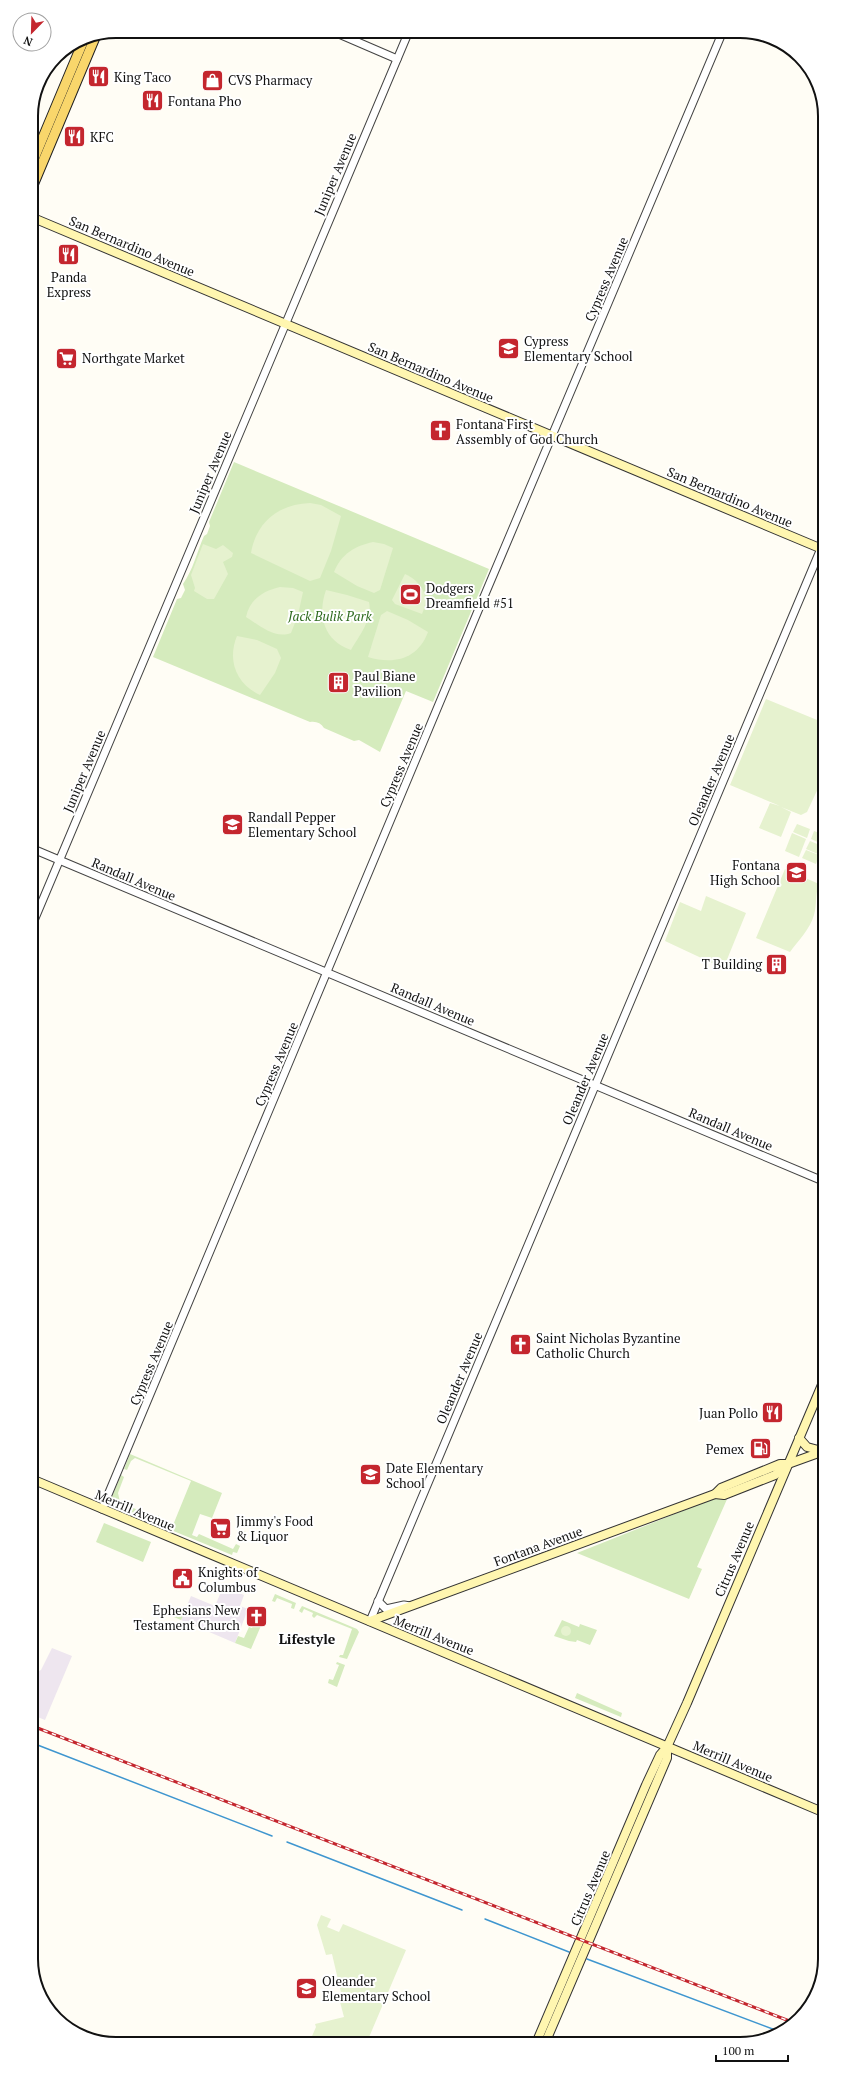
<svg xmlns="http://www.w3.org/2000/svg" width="856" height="2075" font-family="'PT Serif',serif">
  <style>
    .industrial { fill: #eee6ef }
    .green { fill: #d5ebbd }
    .pitch { fill: #e6f2cf }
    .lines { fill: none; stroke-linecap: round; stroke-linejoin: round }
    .stream { stroke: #3f96cf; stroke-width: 1.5 }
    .tertiary-casing { stroke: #444; stroke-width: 9 }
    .secondary-casing { stroke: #333; stroke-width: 10 }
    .primary-casing { stroke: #222; stroke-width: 11 }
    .tertiary { stroke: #fff; stroke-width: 7 }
    .secondary { stroke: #fff6b0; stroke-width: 8 }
    .primary { stroke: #f9d66b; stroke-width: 9 }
    .rail-casing { stroke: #c4262e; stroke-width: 3 }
    .rail { stroke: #fff; stroke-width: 1.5; stroke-dasharray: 4.5; stroke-linecap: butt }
    .labels { text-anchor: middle; stroke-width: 4; stroke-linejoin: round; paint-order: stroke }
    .poi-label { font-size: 13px; fill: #111; stroke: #fff; text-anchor: start }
    .street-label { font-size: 13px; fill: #111; stroke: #fff }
    .park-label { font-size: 13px; font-style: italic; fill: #2f6b1f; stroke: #fff }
    .neighbourhood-label { font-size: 14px; font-weight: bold; fill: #111; stroke: #fff }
    .rim { fill: none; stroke: #111; stroke-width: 2 }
  </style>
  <rect width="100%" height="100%" fill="#fffdf5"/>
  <g class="industrial">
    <polygon points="223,1587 244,1595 240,1606 248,1609 235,1643 181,1620 191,1596 215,1606"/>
    <polygon points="52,1648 72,1656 45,1720 35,1716 35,1673 41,1670"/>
  </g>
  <g class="green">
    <path d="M234 462 489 569 433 702 406 691 380 752 359 740 354 741 324 728C321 723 316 721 310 722L153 657 177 599 181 598 185 590 183 584C193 570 197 552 204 536L207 534 210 526 209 522Z"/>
    <polygon points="130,1454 222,1493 212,1518 200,1514 192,1535 197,1537 199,1534 233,1549 236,1544 240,1546 237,1553 233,1552 232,1555 171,1530 191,1481 135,1458 131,1461 127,1470 124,1469"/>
    <polygon points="121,1475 124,1477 118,1493 120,1502 156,1518 159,1515 156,1524 114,1506 115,1504 111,1499"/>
    <polygon points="720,1496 728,1497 697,1567 702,1569 689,1599 577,1553"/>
    <polygon points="104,1523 151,1542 143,1562 96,1542"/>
    <polygon points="240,1530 246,1532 242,1540 240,1541 236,1540"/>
    <polygon points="275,1594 296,1603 294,1609 291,1608 292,1604 277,1598 275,1602 272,1601"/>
    <polygon points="156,1606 174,1616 176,1613 183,1616 181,1620 155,1609"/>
    <polygon points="302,1606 357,1629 359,1632 347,1659 339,1657 340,1655 343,1655 352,1629 317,1615 314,1618 312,1616 313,1613 304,1609 302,1613 299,1611"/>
    <polygon points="250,1616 263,1621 251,1649 235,1643 238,1636 244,1638 249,1627 252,1628 254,1623 248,1621"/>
    <polygon points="562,1620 579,1627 580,1624 597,1630 590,1645 577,1640 576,1642 569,1641 554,1636"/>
    <polygon points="337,1662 345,1665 337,1687 328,1683 329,1679 333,1680 339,1665 336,1664"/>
    <polygon points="577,1693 622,1713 621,1717 575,1698"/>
  </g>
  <g class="pitch">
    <path d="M310 503 321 505 341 516 331 551 320 578 310 581 251 553C256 522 279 504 310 503Z"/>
    <path d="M373 542 384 544 393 548 380 590 374 593 357 586 334 572C341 554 355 546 373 542Z"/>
    <polygon points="203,544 216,549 223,545 233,553 232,557 223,562 228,574 214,599 207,599 194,591 195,588 191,575"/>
    <path d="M405 574C422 582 430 596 422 614L395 604 392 600Z"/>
    <path d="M280 587 293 588 303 592 298 615 291 633C275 639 260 626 246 617 250 599 263 591 280 587Z"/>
    <path d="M326 590 347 595 369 602C373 619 359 636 351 650 324 641 317 615 326 590Z"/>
    <path d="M387 611 408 620 428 632C418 659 394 665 368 657L381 615Z"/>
    <path d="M237 636 257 640 277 649 281 658 275 673 260 695C236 684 227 660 237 636Z"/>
    <polygon points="766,699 822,722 822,780 807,812 801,815 781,807 791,812 781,837 759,828 770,803 780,806 730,785"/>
    <polygon points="797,824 810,829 807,838 793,832"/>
    <polygon points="814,831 822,834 822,844 811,839"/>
    <polygon points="792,833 806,839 799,857 785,851"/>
    <polygon points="810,841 822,846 820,855 806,849"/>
    <polygon points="806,850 819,855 816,864 802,858"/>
    <path d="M785 869 819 884C815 894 817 905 814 915 810 929 798 941 790 952L756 938Z"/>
    <polygon points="706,896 746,913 726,962 712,963 665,941 680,902 701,911"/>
    <circle cx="566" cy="1631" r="5"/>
    <polygon points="321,1915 331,1919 327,1927 339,1932 343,1924 406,1950 367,2042 309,2043 316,2027 315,2024 344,2017 340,2002 343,2001 332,1954 326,1955 317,1925"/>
  </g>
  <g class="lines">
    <g class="stream">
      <polyline points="35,1744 272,1836"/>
      <polyline points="287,1842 462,1910"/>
      <polyline points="485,1919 569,1952"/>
      <polyline points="587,1959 778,2031"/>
    </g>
    <defs>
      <g id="tertiary">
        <polyline points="332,31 397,59"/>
        <polyline points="33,849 823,1181"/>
        <polyline points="33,923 409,31"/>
        <polyline points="102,1509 483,599 723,31"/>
        <polyline points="378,1601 386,1609 404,1605 410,1606"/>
        <polyline points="370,1621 822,546"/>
      </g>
      <g id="secondary">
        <polyline points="31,217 822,549"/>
        <polyline points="799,1438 807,1447 822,1451"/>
        <polyline points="34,1480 825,1813"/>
        <polyline points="715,1494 724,1495 775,1475 785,1466"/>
        <polyline points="370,1621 715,1494 721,1488 780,1464 788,1464 824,1451"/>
        <polyline points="537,2041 646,1785 660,1755 667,1747 687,1703 824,1380"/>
        <polyline points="546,2041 667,1758 667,1747"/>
      </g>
      <g id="primary">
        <polyline points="31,166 85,37"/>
        <polyline points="31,190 96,35"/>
      </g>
    </defs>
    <use href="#tertiary" class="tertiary-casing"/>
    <use href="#secondary" class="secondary-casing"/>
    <use href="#primary" class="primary-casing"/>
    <use href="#tertiary" class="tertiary"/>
    <use href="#secondary" class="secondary"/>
    <use href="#primary" class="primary"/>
    <defs>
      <polyline id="rail" points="35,1727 792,2022"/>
    </defs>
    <use href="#rail" class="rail-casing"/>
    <use href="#rail" class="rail"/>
  </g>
  <defs>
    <symbol id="restaurant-square" viewBox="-11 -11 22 22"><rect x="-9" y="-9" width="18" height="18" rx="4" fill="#c4262e" stroke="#fff"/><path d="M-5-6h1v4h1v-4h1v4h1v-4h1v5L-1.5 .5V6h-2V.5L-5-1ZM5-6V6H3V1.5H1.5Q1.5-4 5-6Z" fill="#fff"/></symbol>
    <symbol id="shop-square" viewBox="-11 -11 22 22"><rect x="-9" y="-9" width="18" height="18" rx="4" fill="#c4262e" stroke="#fff"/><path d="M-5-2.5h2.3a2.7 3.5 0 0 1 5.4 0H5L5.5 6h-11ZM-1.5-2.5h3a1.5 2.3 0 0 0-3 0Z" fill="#fff"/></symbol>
    <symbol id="school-square" viewBox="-11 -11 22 22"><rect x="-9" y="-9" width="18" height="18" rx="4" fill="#c4262e" stroke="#fff"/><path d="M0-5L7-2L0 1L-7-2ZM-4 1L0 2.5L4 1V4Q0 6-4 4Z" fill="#fff"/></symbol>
    <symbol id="supermarket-square" viewBox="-11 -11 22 22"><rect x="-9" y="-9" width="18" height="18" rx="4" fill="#c4262e" stroke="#fff"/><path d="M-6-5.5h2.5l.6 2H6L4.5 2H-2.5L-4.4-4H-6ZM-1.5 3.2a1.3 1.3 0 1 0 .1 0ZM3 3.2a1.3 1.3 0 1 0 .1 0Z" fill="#fff"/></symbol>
    <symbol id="church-square" viewBox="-11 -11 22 22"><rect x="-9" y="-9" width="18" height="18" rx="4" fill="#c4262e" stroke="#fff"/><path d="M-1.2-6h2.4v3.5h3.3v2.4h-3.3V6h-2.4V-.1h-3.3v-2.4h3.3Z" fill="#fff"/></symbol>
    <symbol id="stadium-square" viewBox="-11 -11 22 22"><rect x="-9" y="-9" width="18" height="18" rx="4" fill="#c4262e" stroke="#fff"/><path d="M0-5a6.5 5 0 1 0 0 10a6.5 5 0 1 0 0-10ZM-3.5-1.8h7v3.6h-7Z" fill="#fff"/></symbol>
    <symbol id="building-square" viewBox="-11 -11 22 22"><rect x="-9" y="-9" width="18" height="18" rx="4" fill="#c4262e" stroke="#fff"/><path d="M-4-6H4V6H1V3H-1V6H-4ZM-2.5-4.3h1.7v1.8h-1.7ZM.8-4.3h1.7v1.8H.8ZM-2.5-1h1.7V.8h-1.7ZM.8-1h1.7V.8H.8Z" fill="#fff"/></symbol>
    <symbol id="fuel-square" viewBox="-11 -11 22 22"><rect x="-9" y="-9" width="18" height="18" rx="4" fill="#c4262e" stroke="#fff"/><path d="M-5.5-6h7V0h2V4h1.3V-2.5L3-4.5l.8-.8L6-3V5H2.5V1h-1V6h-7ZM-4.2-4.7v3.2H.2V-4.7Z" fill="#fff"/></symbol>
    <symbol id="civic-square" viewBox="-11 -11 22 22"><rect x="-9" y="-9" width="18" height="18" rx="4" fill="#c4262e" stroke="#fff"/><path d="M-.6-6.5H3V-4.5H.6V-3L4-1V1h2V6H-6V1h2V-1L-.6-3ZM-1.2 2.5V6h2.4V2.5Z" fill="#fff"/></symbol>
  </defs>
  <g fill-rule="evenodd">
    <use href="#restaurant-square" x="86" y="64" width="25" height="25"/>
    <use href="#shop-square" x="200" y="68" width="25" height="25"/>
    <use href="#restaurant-square" x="140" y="88" width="25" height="25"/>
    <use href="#restaurant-square" x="62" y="124" width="25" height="25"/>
    <use href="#restaurant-square" x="56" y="242" width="25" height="25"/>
    <use href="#school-square" x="496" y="336" width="25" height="25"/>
    <use href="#supermarket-square" x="54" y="346" width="25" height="25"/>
    <use href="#church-square" x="428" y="418" width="25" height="25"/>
    <use href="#stadium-square" x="398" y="582" width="25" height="25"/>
    <use href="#building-square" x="326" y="670" width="25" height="25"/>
    <use href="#school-square" x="220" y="812" width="25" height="25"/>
    <use href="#school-square" x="784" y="860" width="25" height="25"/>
    <use href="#building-square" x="764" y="952" width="25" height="25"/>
    <use href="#church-square" x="508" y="1332" width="25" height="25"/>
    <use href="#restaurant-square" x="760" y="1400" width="25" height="25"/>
    <use href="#fuel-square" x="748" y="1436" width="25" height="25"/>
    <use href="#school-square" x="358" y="1462" width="25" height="25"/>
    <use href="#supermarket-square" x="208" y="1516" width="25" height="25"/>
    <use href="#civic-square" x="170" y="1566" width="25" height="25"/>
    <use href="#church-square" x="244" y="1604" width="25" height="25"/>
    <use href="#school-square" x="294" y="1976" width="25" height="25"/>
  </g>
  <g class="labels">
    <g class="poi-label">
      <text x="114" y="82">King Taco</text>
      <text x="228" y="85">CVS Pharmacy</text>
      <text x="168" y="106">Fontana Pho</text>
      <text x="90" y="142">KFC</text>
      <text x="69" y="282" text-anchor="middle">Panda<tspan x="69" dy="15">Express</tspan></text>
      <text x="524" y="346">Cypress<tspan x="524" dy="15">Elementary School</tspan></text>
      <text x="82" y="363">Northgate Market</text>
      <text x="456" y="429">Fontana First<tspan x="456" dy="15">Assembly of God Church</tspan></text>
      <text x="426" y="593">Dodgers<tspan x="426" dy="15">Dreamfield #51</tspan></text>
      <text x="354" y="681">Paul Biane<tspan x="354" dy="15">Pavilion</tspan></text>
      <text x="248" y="822">Randall Pepper<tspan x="248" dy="15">Elementary School</tspan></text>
      <text x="780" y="870" text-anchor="end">Fontana<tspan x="780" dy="15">High School</tspan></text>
      <text x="762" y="969" text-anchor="end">T Building</text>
      <text x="536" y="1343">Saint Nicholas Byzantine<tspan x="536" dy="15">Catholic Church</tspan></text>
      <text x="758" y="1418" text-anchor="end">Juan Pollo</text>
      <text x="744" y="1454" text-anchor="end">Pemex</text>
      <text x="386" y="1473">Date Elementary<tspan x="386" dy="15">School</tspan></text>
      <text x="236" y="1526">Jimmy's Food<tspan x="236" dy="15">&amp; Liquor</tspan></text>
      <text x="198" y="1577">Knights of<tspan x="198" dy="15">Columbus</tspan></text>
      <text x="240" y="1615" text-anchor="end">Ephesians New<tspan x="240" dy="15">Testament Church</tspan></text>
      <text x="322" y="1986">Oleander<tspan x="322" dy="15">Elementary School</tspan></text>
    </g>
    <g class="street-label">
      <text transform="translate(335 174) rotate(-67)" y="5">Juniper Avenue</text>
      <text transform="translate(132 246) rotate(23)" y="5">San Bernardino Avenue</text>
      <text transform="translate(606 279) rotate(-67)" y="5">Cypress Avenue</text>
      <text transform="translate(431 372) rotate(23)" y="5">San Bernardino Avenue</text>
      <text transform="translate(210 472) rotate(-67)" y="5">Juniper Avenue</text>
      <text transform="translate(730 497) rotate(23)" y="5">San Bernardino Avenue</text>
      <text transform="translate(401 765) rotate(-67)" y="5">Cypress Avenue</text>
      <text transform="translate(84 771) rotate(-67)" y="5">Juniper Avenue</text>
      <text transform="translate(711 780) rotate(-67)" y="5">Oleander Avenue</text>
      <text transform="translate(134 879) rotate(23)" y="5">Randall Avenue</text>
      <text transform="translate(433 1004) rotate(23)" y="5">Randall Avenue</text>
      <text transform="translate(276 1064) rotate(-67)" y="5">Cypress Avenue</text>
      <text transform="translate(585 1079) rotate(-67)" y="5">Oleander Avenue</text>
      <text transform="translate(731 1129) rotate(23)" y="5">Randall Avenue</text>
      <text transform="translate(151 1363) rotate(-67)" y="5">Cypress Avenue</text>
      <text transform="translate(459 1378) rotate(-67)" y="5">Oleander Avenue</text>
      <text transform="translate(135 1510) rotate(23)" y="5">Merrill Avenue</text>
      <text transform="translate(538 1546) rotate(-20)" y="5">Fontana Avenue</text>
      <text transform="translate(734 1559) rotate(-67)" y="5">Citrus Avenue</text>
      <text transform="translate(434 1635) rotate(22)" y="5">Merrill Avenue</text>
      <text transform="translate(733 1761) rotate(23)" y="5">Merrill Avenue</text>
      <text transform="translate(590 1888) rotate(-67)" y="5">Citrus Avenue</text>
    </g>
    <g class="park-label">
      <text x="330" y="621">Jack Bulik Park</text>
    </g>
    <g class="neighbourhood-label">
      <text x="307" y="1644">Lifestyle</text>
    </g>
  </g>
  <path d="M0 0H856V2075H0ZM116 38H740A78 78 0 0 1 818 116V1959A78 78 0 0 1 740 2037H116A78 78 0 0 1 38 1959V116A78 78 0 0 1 116 38Z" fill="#fff" fill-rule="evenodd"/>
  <path class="rim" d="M116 38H740A78 78 0 0 1 818 116V1959A78 78 0 0 1 740 2037H116A78 78 0 0 1 38 1959V116A78 78 0 0 1 116 38Z"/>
  <g transform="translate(32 32) rotate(203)"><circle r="19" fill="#ffffff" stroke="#a0a0a0"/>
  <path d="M0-3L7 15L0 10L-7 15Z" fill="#c4262e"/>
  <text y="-6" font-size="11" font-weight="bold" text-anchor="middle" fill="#111111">N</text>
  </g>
  <path d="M716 2055v6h72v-6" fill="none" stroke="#111111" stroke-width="2"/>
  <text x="722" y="2055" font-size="12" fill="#111111" stroke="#ffffff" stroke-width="3" paint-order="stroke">100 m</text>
</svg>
